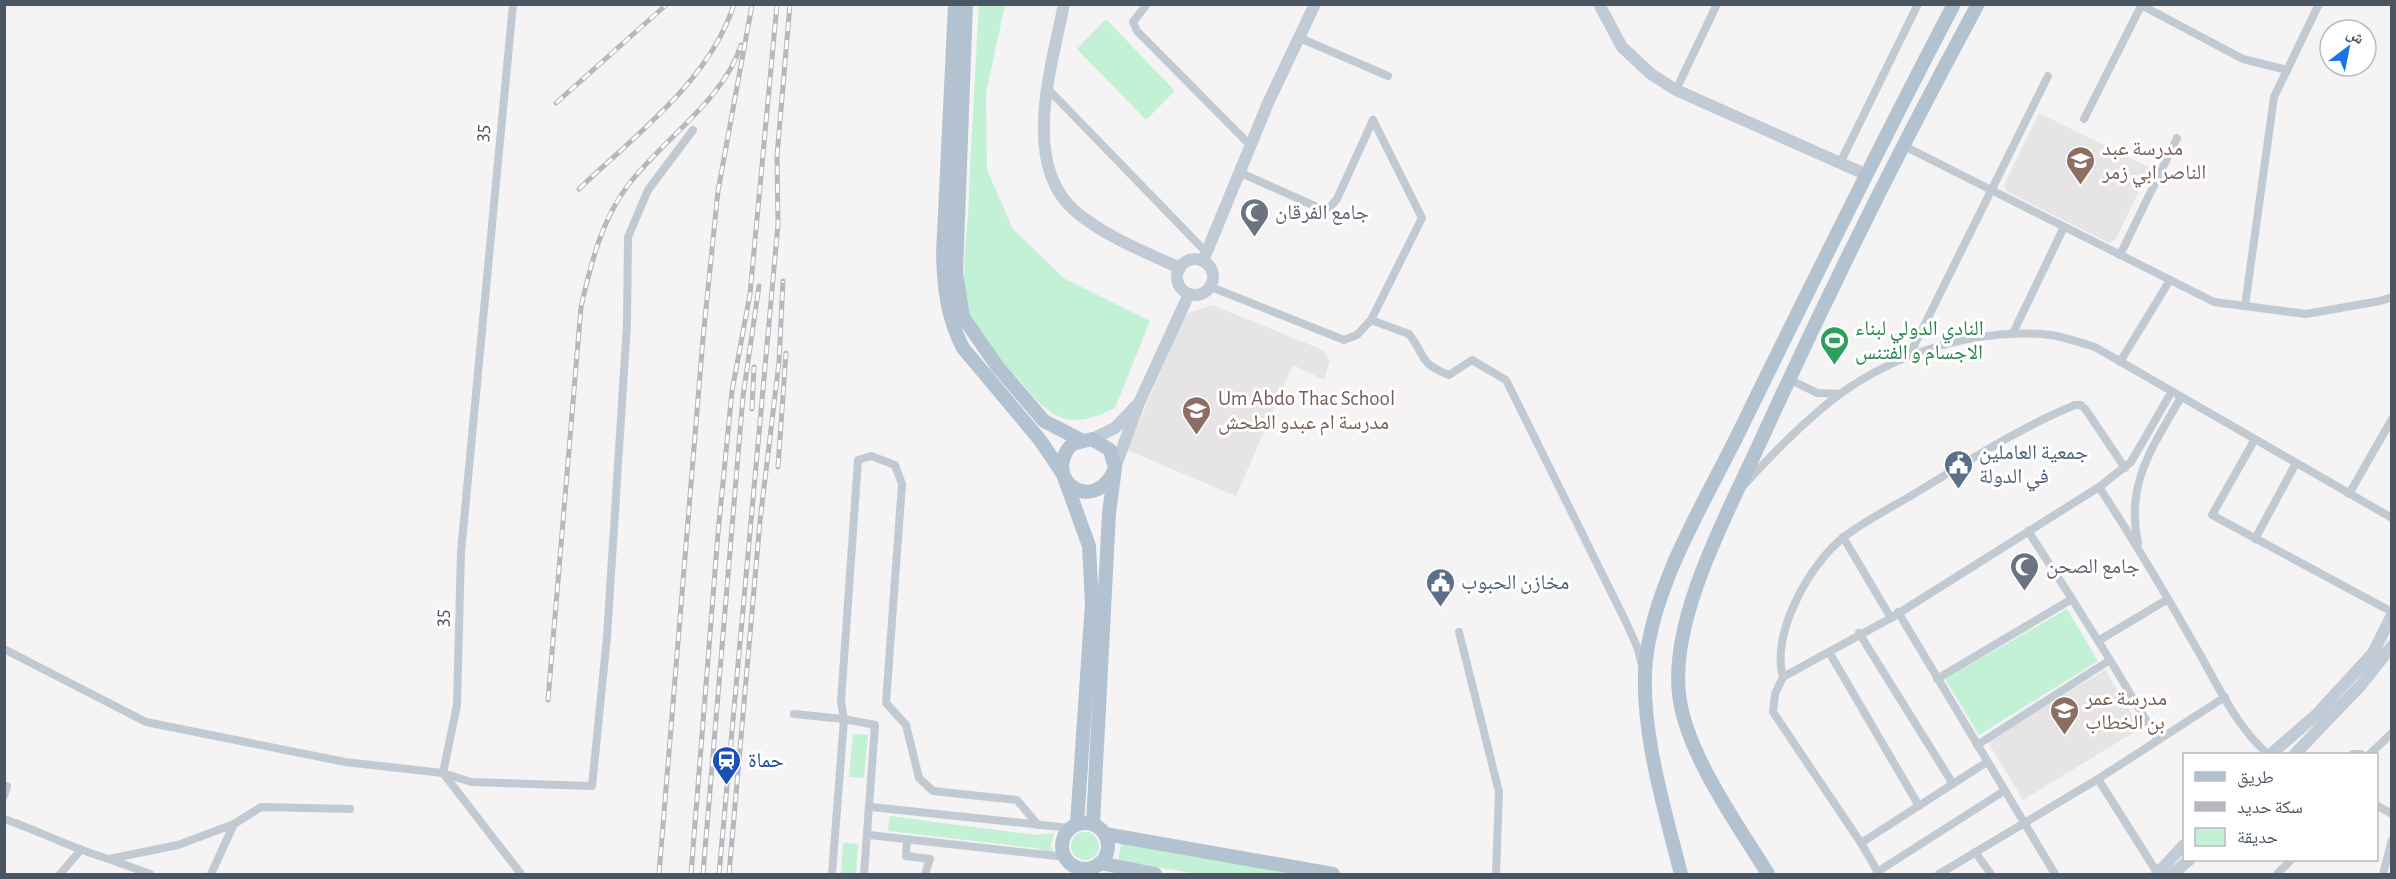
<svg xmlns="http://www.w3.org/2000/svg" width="2396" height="879" font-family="'Alegreya Sans','Noto Naskh Arabic',sans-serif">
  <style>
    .education { fill: #e6e4e5 }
    .green { fill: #c3f1d5 }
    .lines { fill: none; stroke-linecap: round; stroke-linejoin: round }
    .street { stroke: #c1cad2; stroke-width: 8 }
    .secondary { stroke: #c1cbd6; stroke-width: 12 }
    .primary { stroke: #b3c2d1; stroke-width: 14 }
    .rail-casing { stroke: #b5b8bd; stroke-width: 5 }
    .rail { stroke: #fff; stroke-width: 3; stroke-dasharray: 9; stroke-linecap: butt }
    .labels { text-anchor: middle; stroke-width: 6; stroke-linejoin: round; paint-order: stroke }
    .street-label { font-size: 21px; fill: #4a5661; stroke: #fff }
    .education-label { font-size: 21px; fill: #785e54; stroke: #fff; text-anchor: start }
    .worship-label { font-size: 21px; fill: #5b616d; stroke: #fff; text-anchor: start }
    .leisure-label { font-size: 21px; fill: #27864d; stroke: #fff; text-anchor: start }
    .service-label { font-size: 21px; fill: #4e5e75; stroke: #fff; text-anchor: start }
    .transit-label { font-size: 21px; fill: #164399; stroke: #fff; text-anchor: start }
  </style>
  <rect width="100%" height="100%" fill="#f5f3f3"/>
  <g class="education">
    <polygon points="2039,113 2150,168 2116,239 2109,243 2006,191 2004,185"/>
    <polygon points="1212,305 1323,350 1330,361 1324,380 1293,365 1236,496 1127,450 1185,314"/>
    <polygon points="2105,670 2141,728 2023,800 1987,741"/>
  </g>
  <g class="green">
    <path d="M979 5H1005L986 93 987 170 1013 229 1065 279 1150 321 1115 408C1073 428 1056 424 1025 387 1006 364 975 336 967 306 961 283 966 239 968 214 971 144 975 74 979 5Z"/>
    <polygon points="1106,19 1175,91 1146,120 1077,49"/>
    <polygon points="2067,609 2098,661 1979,735 1945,679"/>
    <polygon points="853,734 868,735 864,778 849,777"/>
    <polygon points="890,816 1036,835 1054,833 1051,845 1053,853 1035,848 888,831"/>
    <circle cx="1085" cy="846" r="14"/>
    <polygon points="843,843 858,844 856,874 841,874"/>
    <polygon points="1121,844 1298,874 1199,874 1118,861"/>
  </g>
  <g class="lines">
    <g class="street">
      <polyline points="1147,4 1133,22 1137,31 1250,145"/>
      <polyline points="2139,4 2243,59 2287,70"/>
      <polyline points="1300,38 1388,76"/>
      <polyline points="1048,89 1206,252"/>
      <polyline points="1676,90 1717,4"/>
      <polyline points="2084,119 2142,4"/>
      <polyline points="1902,145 2214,302 2306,314 2380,301 2392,297"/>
      <polyline points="1840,163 1918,4"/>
      <polyline points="1239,172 1319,208 1329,208 1337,199 1373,120"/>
      <polyline points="2120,255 2177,138"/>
      <polyline points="1211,287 1344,340 1357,335 1371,320 1422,218 1373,120"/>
      <polyline points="2245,306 2274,97 2319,4"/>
      <path d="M1371 320 1409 334C1427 357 1417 362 1449 375L1472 360 1506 380 1626 622 1638 649 1642 666"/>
      <polyline points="2013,333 2064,227"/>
      <polyline points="1909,356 2048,76"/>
      <polyline points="2120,362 2170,280"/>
      <polyline points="1789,379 1817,393 1840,394"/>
      <polyline points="2255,439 2212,515 2392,612"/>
      <path d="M1744 485C1773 453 1805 420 1840 394 1898 352 1979 327 2051 335 2065 337 2081 343 2095 347L2392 518"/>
      <path d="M2099 487C2133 539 2164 591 2194 644 2216 681 2235 726 2268 754"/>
      <polyline points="2349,494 2392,419"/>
      <polyline points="2028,531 2072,599"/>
      <polyline points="1843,537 1891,618"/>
      <polyline points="2255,539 2296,463"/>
      <path d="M2138 543C2125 483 2153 447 2181 397"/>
      <polyline points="1898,612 2055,874"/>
      <polyline points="1459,632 1499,792 1496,874"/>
      <polyline points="1859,633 1953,784"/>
      <polyline points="2098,641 2168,599"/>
      <polyline points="4,649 146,722 345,762 443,773 457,705 461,552 513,4"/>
      <polyline points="1829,652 1919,806"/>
      <polyline points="2110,660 2158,740"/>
      <path d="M1783 677C1770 635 1810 563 1844 537 1867 519 1897 505 1922 489 1972 459 2021 427 2075 405H2081L2086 410 2125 468"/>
      <polyline points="1937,679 2072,599 2110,660 1977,745"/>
      <polyline points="794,714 844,719 841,702 858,460 871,456 895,465 902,484 886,703 906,725 919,778 933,791 1017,800 1038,825"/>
      <polyline points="2353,754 2361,754"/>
      <polyline points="2370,754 2392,733"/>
      <polyline points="443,773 471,782 592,786 607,637 627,324 628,237 648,190 693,130"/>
      <polyline points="443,773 521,874"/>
      <polyline points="2098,779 2158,874"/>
      <polyline points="4,796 7,786"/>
      <polyline points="2376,805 2392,814"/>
      <polyline points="871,807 1070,828"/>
      <path d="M4 819C40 831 73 849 109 859"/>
      <polyline points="869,835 1065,857"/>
      <polyline points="907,839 906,856 930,859 925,874"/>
      <polyline points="1861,843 1987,762"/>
      <polyline points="1975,852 1991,874"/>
      <polyline points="1877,872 2004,791"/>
      <polyline points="60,874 80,851"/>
      <polyline points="150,874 109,859 178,845 234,824"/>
      <polyline points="211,874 234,824 261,807 350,809"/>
      <polyline points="832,874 844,719 875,725 864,874"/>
      <polyline points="1879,874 1861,843 1773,712 1775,694 1783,677 1891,618 2099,487 2131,462 2172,391"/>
      <polyline points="1939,874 2098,779 2225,697"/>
      <polyline points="2277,874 2291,860"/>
      <polyline points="2383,874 2392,840"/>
    </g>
    <g class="secondary">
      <path d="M1064 4C1052 66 1020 163 1075 211 1104 236 1145 252 1180 268"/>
      <polyline points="1599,4 1622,47 1651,74 1676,90 1865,174"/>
      <circle cx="1195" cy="277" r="18"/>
      <polyline points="1203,261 1268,103 1315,4"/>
      <polyline points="1092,439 1115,428 1136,406"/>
      <polyline points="1115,468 1139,403 1189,294"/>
      <polyline points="2271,754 2316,715 2373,653 2392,615"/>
      <polyline points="2295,754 2361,685 2392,646"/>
      <polyline points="2157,874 2184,845"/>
      <polyline points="2173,874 2189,860"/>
    </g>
    <g class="primary">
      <path d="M955 4 943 254C944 288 947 317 963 348L1040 440 1063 474 1089 546 1092 603 1077 824"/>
      <polyline points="966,4 956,272 963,317 997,366 1044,421 1081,440"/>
      <circle cx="1085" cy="846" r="23"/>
      <path d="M1093 824 1109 513 1115 468 1110 450 1092 439 1072 444C1040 479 1095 518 1115 468"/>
      <polyline points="1105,834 1333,874"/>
      <polyline points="1100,863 1155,874"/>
      <path d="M1681 874C1665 811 1639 726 1646 660 1655 579 1708 497 1743 424 1812 283 1881 143 1954 4"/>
      <path d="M1768 874C1738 825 1685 752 1679 694 1670 615 1731 507 1763 436 1830 289 1901 146 1978 4"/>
    </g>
    <defs>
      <g id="rail">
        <polyline points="556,103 667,4"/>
        <path d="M579 189C634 136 710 81 734 4"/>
        <polyline points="752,409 754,367"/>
        <polyline points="778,467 786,353"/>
        <path d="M548 700 581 307C591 264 601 220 629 184 663 139 724 100 741 45"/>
        <polyline points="659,874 703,338 718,191 752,5"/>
        <polyline points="691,874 718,533 732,391 750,294 777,4"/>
        <polyline points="703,874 743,396 759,286"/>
        <polyline points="719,874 778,224 777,156 790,4"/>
        <polyline points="729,874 760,521 779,362 783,281"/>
      </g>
    </defs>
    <use href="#rail" class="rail-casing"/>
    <use href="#rail" class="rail"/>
  </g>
  <defs>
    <symbol id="school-pin" viewBox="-11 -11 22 30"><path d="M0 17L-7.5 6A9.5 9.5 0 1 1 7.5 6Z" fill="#8d6e63" stroke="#fff"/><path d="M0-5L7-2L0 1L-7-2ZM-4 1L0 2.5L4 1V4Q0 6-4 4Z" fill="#fff"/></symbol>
    <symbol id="mosque-pin" viewBox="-11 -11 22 30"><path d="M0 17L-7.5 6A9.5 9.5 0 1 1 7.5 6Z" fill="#6b7280" stroke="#fff"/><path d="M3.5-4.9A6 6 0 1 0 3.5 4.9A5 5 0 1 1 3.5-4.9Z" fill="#fff"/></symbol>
    <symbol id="stadium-pin" viewBox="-11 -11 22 30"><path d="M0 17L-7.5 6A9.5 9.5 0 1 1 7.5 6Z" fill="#2e9e5b" stroke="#fff"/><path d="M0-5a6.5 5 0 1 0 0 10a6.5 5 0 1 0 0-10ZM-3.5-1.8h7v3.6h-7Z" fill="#fff"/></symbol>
    <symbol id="civic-pin" viewBox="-11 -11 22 30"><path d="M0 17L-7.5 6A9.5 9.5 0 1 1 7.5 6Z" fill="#5c6f8a" stroke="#fff"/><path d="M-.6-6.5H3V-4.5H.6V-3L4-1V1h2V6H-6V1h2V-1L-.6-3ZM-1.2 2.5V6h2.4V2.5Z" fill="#fff"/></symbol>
    <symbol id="station-pin" viewBox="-11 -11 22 30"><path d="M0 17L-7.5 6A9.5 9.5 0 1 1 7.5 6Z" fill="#1a4fb4" stroke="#fff"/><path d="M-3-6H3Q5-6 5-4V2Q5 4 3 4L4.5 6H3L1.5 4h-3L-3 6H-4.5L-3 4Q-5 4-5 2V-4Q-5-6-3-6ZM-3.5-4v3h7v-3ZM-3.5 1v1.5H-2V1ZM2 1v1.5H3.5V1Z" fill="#fff"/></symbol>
  </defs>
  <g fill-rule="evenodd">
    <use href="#school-pin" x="2064" y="144" width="33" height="45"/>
    <use href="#mosque-pin" x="1238" y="196" width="33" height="45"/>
    <use href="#stadium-pin" x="1818" y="324" width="33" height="45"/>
    <use href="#school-pin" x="1180" y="394" width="33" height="45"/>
    <use href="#civic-pin" x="1942" y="448" width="33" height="45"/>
    <use href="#mosque-pin" x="2008" y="550" width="33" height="45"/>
    <use href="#civic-pin" x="1424" y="566" width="33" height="45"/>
    <use href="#school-pin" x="2048" y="694" width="33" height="45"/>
    <use href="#station-pin" x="710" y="744" width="33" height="45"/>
  </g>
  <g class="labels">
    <g class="street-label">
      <text transform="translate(481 133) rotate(-85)" y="7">35</text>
      <text transform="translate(441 618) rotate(-88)" y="7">35</text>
    </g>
    <g class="education-label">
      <text x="2102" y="155">مدرسة عبد<tspan x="2102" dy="24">الناصر ابي زمر</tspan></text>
      <text x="1218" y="405">Um Abdo Thac School<tspan x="1218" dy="24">مدرسة ام عبدو الطحش</tspan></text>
      <text x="2085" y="705">مدرسة عمر<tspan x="2085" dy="24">بن الخطاب</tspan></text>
    </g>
    <g class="worship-label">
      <text x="1275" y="219">جامع الفرقان</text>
      <text x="2046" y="573">جامع الصحن</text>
    </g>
    <g class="leisure-label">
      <text x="1855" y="335">النادي الدولي لبناء<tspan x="1855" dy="24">الاجسام و الفتنس</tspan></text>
    </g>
    <g class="service-label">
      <text x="1979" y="459">جمعية العاملين<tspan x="1979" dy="24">في الدولة</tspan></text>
      <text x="1461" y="589">مخازن الحبوب</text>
    </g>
    <g class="transit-label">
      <text x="748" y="767">حماة</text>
    </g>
  </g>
  <rect width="2396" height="879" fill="none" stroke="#4a5661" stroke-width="12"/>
  <rect x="2183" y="753" width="195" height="108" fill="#ffffff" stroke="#b7bbc0" stroke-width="1.5"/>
  <rect x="2195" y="772" width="30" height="9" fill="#b3c2d1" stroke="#b7bbc0" stroke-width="1.5"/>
  <text x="2237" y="783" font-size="18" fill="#4a5661">طريق</text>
  <rect x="2195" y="802" width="30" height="9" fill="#b5b8bd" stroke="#b7bbc0" stroke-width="1.5"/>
  <text x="2237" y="813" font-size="18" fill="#4a5661">سكة حديد</text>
  <rect x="2195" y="828" width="30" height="18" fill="#c3f1d5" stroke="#b7bbc0" stroke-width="1.5"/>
  <text x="2237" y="843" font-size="18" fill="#4a5661">حديقة</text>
  <g transform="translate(2348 48) rotate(32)"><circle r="28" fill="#ffffff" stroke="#b7bbc0" stroke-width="1.5"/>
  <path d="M0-4.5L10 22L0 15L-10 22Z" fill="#1a73e8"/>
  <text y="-9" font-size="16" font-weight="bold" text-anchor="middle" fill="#4a5661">ش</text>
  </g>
</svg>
